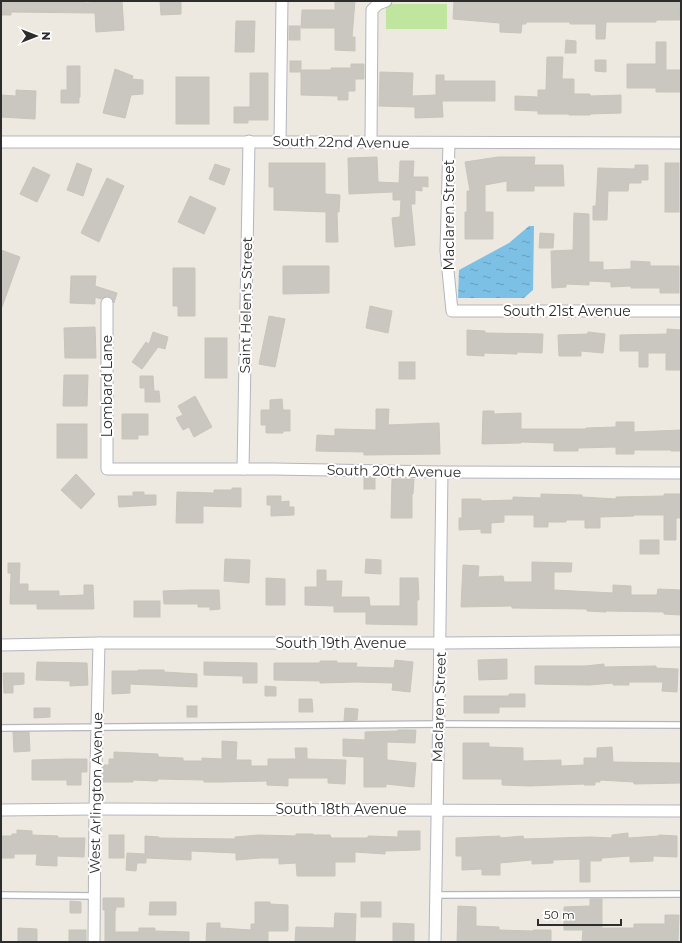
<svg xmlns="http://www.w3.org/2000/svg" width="682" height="943" font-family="Montserrat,sans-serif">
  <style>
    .pitch { fill: #c0e59f }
    .water { fill: url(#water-ripples) }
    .building { fill: #c9c7bf; stroke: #c8c5ba }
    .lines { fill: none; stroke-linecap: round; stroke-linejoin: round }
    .service-casing { stroke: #b4b5bf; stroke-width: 8 }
    .minor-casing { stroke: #b4b5bf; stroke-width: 13 }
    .service { stroke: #fff; stroke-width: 5.5 }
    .minor { stroke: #fff; stroke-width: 11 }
    .labels { text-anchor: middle; stroke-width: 4; stroke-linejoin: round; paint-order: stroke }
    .street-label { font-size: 14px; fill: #2d2d2d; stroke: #fff }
  </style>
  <defs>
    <pattern id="water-ripples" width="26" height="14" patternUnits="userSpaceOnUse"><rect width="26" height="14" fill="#7dc0e5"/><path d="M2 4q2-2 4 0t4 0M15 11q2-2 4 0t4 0" fill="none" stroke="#679cba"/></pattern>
  </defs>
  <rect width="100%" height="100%" fill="#ede9e1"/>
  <rect class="pitch" x="386" y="4" width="61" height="25"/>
  <polygon class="water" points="529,226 534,226 533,290 524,298 458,298 459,270 509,243"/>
  <g class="building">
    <polygon points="1,1 85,1 85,3 122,1 124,30 96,32 95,13 11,12 11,15 1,15"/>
    <polygon points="160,1 181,1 181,14 161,15"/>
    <polygon points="335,1 355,1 352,37 355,37 355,51 335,50 335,28 301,28 302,10 335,10"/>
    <polygon points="454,1 680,1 680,20 656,20 656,22 606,22 605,39 596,39 596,24 570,24 570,22 526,22 526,24 522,24 521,33 500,32 500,23 453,19"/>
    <polygon points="236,21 255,21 254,52 235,52"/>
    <rect x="289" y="26" width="11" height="14"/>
    <polygon points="566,40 576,41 576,53 565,53"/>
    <polygon points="656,42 666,42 666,70 681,70 681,92 656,92 656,88 627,88 627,64 656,64"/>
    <polygon points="547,57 563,57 562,79 574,79 574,94 590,94 590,96 621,95 621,113 590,114 590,115 569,115 569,114 538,114 538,111 515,110 515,96 538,97 538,90 546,90"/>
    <polygon points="595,60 606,60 606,72 595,71"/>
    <rect x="290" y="61" width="11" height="11"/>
    <polygon points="351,64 364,64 364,79 355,79 355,91 348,91 348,100 338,100 338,96 301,95 301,70 331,70 331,68 351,68"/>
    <polygon points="67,66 80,66 80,97 79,97 79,103 61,103 61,90 67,90"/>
    <polygon points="115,69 133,76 132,79 143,80 143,94 131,95 125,118 103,113"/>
    <polygon points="380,72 413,73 412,96 436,95 436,75 444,75 444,81 495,81 495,101 442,101 443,117 415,118 415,107 379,106"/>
    <polygon points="250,73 268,73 268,120 248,120 248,123 234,123 234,107 250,107"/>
    <rect x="176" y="77" width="33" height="47"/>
    <polygon points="16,90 36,91 35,119 1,117 1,95 16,96"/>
    <polygon points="377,157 378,182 399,183 400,161 414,161 413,177 428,177 428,187 422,186 422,191 415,190 415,204 411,204 415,245 395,247 392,218 400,217 401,200 393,200 393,192 349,194 348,158"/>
    <polygon points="498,157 535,157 534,165 563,165 564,186 534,186 534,191 507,191 507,181 485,185 485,212 493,212 493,239 465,239 465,212 467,212 467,191 470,191 465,162"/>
    <polygon points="77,163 92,169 83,196 67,190"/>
    <polygon points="269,163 325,163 325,194 340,195 339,212 337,212 338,242 326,242 326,212 274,210 274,187 269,187"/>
    <rect x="665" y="163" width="14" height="49"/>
    <polygon points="215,164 230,169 224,185 209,179"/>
    <polygon points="635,165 648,165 648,180 641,180 641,183 629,183 628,191 608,191 607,220 593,220 593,206 596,206 598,168 635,169"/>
    <polygon points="33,167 50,175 37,202 20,194"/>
    <polygon points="107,178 124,186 99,242 81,233"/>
    <polygon points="190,196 216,208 204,234 178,222"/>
    <polygon points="574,213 589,214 589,262 603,262 603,270 631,269 631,261 650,262 650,266 679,266 679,293 660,293 660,288 631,288 631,286 611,287 611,282 589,281 589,285 566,284 566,287 552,288 551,251 573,250"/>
    <polygon points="540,233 554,234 553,248 539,248"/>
    <polygon points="1,250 20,257 2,307 1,307"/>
    <polygon points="283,266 329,266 329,293 283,294"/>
    <polygon points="173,268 195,268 195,316 178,316 178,306 173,306"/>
    <polygon points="71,276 96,276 95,286 117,293 114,303 111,297 107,296 101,299 95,297 95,304 70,303"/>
    <polygon points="370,306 392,311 388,333 366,328"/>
    <polygon points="269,316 285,319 275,367 259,364"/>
    <polygon points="95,327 96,358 65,358 64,328"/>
    <polygon points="667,329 681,330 681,370 666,370 666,353 648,353 648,367 639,367 639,351 620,351 620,335 667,334"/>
    <polygon points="467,330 485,331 485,333 543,334 542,353 517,352 517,354 484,353 484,356 467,355"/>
    <polygon points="153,332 168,337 165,349 158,347 142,369 132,362 146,342 149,344"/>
    <polygon points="588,332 605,334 603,353 581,351 581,356 559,356 558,335 588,334"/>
    <rect x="205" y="338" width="22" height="40"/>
    <rect x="399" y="362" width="16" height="17"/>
    <polygon points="64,375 88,375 87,406 63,406"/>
    <polygon points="140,376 153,376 154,391 159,391 160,402 145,402 145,388 140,388"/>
    <polygon points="195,396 212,427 194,437 189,427 183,430 176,418 183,415 178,406"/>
    <polygon points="282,399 283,410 290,410 290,431 283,431 283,433 266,433 266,425 261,425 261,410 270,410 270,400"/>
    <polygon points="376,409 389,409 388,425 439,423 440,454 364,455 364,452 316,451 317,435 335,436 335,429 376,430"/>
    <polygon points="483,411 494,411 494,414 521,413 521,429 586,429 586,428 616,427 616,422 634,422 634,432 681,430 681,451 671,451 671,450 634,450 634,454 616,454 616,447 578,448 578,451 554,451 554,443 521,442 521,443 482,444"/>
    <polygon points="122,414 148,414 148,435 138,435 138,439 122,439"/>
    <rect x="57" y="424" width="30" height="34"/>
    <polygon points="76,474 95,494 81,509 61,490"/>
    <rect x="364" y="478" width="11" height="11"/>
    <polygon points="392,479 414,479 413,494 412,494 412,518 391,518"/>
    <polygon points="232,488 241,488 241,507 203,506 203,523 176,523 177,492 214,493 214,490 232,490"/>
    <polygon points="133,492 144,492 144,495 156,495 156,505 119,507 118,496 133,496"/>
    <polygon points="541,494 582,495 582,497 616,499 616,497 664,496 664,494 681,494 681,518 676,518 676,540 664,540 664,515 634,515 634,516 600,517 600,528 585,528 585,520 566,520 566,522 548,522 548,527 534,527 534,515 504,515 504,522 491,523 491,533 481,533 481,529 459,530 459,518 462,518 462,499 481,499 481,501 513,500 513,497 541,498"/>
    <polygon points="267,496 281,496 281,502 289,501 289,507 294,507 294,515 271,516 271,505 267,505"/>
    <rect x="640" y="540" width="19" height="14"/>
    <polygon points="225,559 250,560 249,583 224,581"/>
    <polygon points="366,559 381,560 381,574 365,573"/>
    <polygon points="532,562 572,563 571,572 554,572 554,590 613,593 613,585 631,586 631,595 657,595 658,589 681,590 681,615 664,614 664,612 606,611 606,612 587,611 587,609 512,608 512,606 461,607 463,565 479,566 478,577 503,576 504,582 532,582"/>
    <polygon points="8,563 20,563 19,584 28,584 28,591 59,591 59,596 84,595 84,585 93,585 94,609 37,609 37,604 10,604 11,573 8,573"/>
    <polygon points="317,570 326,570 326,581 342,581 341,597 369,597 370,606 400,606 400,578 418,578 419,600 417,600 417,625 366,624 366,612 334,612 334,606 305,605 305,587 317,587"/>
    <polygon points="266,578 285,579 285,605 266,605"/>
    <polygon points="189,590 219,590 220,609 210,610 210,607 198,607 198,604 164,604 163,591"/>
    <rect x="134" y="601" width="26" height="16"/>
    <polygon points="507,659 507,679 479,680 478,660"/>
    <polygon points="395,660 413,662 410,692 392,690 393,683 356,682 320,683 320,681 274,680 274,663 320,663 320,661 337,661 337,663 357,663 356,667 394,668"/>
    <polygon points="37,662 87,663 88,685 70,686 70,681 36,680"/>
    <polygon points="204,662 257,663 257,683 243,683 243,676 204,675"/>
    <polygon points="604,664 604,667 656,666 656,668 678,669 677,692 662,691 663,682 629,682 629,685 613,685 613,683 589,685 535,684 535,666 585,666"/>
    <polygon points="138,670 164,670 164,672 197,674 197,687 130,684 130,693 112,694 112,671 138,671"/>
    <polygon points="3,673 24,673 24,684 13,685 13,693 4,693"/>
    <polygon points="265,686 276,687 276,696 265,696"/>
    <polygon points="509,694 525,694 525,707 499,707 499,713 464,713 464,696 509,696"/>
    <polygon points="299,699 312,699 313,712 299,712"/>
    <rect x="187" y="706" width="10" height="11"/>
    <polygon points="34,708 50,708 50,717 34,718"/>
    <polygon points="345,708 358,709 357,720 344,721"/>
    <polygon points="398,730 416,730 415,743 387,742 387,760 416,763 414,787 386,784 386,787 364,787 364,757 343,756 343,739 365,740 365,732 398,731"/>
    <polygon points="13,732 29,732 30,751 14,752"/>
    <polygon points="222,741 237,742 236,760 251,760 251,766 268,766 268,759 296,759 295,748 307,748 307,759 346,760 345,784 328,783 328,778 288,778 288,786 267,785 267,781 221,782 204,782 204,780 158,779 157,781 133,780 133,782 103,782 103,765 109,765 109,759 114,759 114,752 158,754 158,757 183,758 183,761 202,761 202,758 222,759"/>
    <polygon points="463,743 489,743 489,747 523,748 523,761 561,760 561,766 584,765 584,758 597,758 597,748 612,747 613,762 681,763 681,783 634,784 634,782 600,780 600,782 595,782 595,785 584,785 584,784 529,786 502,785 502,779 463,779"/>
    <polygon points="67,759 87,759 87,772 81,772 81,785 67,785 67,780 32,780 32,760"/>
    <polygon points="17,830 32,831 32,835 58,836 58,838 85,838 84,857 57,856 57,866 36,865 37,854 14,854 14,858 1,858 1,836 12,836 12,834 17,834"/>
    <polygon points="398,831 420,831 420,850 385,851 385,854 355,852 355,862 335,862 335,876 297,876 296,863 279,864 279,858 260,858 236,860 236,853 191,851 191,860 146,858 146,863 137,863 136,871 126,870 127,853 145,854 145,836 159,837 159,838 235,839 235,837 258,835 296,836 296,834 313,834 313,835 330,835 331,838 368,838 368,836 398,837"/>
    <polygon points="628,833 628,838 659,836 659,835 677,836 677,857 653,856 653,861 630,862 630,856 602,858 601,861 590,861 590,882 580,882 580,859 553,860 553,863 532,864 532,860 500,863 500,875 482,875 482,869 462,870 462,856 456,856 456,838 500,836 500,838 523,836 524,839 590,837 612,838 612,835"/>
    <rect x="109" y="835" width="15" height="23"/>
    <polygon points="103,898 124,898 124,907 116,907 116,910 115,910 115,932 139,932 139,928 155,928 155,931 189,932 189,942 105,942 105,910 103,910"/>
    <polygon points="590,899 602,899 602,928 634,928 634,924 665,924 665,915 679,915 678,942 582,942 583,930 564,930 564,907 590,906"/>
    <polygon points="70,901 81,902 81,913 70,913"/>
    <polygon points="150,902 176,902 176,915 149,915"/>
    <polygon points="255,902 270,902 270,904 288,905 288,931 268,931 268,942 206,942 207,923 220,923 220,928 251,930 251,924 255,924"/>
    <rect x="361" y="902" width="20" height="15"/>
    <polygon points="458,906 476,907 476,926 499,927 499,930 533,931 533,930 551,930 551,942 457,942"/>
    <polygon points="335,913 356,914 355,942 295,942 296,927 334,928"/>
    <polygon points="393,923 414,924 414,942 393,942"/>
    <polygon points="18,928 37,929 37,942 18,942"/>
    <rect x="69" y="930" width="17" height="12"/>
  </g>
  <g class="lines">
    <defs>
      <g id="service">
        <polyline points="1,728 439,724 681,725"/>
        <polyline points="1,895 95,896"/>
        <polyline points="436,895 681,894"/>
      </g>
      <g id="minor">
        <polyline points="280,141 282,1"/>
        <path d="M1 142C228 141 454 143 681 143"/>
        <polyline points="371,143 372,10 378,4 386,1"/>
        <polyline points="449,143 446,250 452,311 681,311"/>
        <polyline points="107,303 107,469 274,469 442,472 681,473"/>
        <polyline points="243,469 249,141"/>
        <polyline points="1,645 99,643 441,643 681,641"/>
        <polyline points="1,810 95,809 681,811"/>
        <polyline points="94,942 95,809 99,643"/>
        <path d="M435 942C437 785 441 629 442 472"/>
      </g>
    </defs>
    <use href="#service" class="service-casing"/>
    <use href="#minor" class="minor-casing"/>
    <use href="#service" class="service"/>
    <use href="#minor" class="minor"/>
  </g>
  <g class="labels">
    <g class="street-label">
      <text transform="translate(341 142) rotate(1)" y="5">South 22nd Avenue</text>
      <text transform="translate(449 215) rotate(-90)" y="5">Maclaren Street</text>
      <text transform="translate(246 305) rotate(-89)" y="5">Saint Helen's Street</text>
      <text x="567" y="316">South 21st Avenue</text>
      <text transform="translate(107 386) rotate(-90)" y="5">Lombard Lane</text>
      <text transform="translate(394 471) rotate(1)" y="5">South 20th Avenue</text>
      <text x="341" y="648">South 19th Avenue</text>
      <text transform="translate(439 707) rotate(-88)" y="5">Maclaren Street</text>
      <text transform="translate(96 793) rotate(-89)" y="5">West Arlington Avenue</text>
      <text x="341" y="814">South 18th Avenue</text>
    </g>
  </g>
  <rect width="682" height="943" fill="none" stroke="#2d2d2d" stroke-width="4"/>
  <g transform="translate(36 36) rotate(90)" stroke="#ffffff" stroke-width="3" paint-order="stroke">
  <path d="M0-3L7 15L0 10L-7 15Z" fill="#2d2d2d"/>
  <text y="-6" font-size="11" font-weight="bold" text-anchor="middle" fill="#2d2d2d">N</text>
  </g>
  <path d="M538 919v6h83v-6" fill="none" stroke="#2d2d2d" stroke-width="2"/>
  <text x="544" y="919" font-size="12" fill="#2d2d2d" stroke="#ffffff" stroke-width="3" paint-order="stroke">50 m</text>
</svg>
